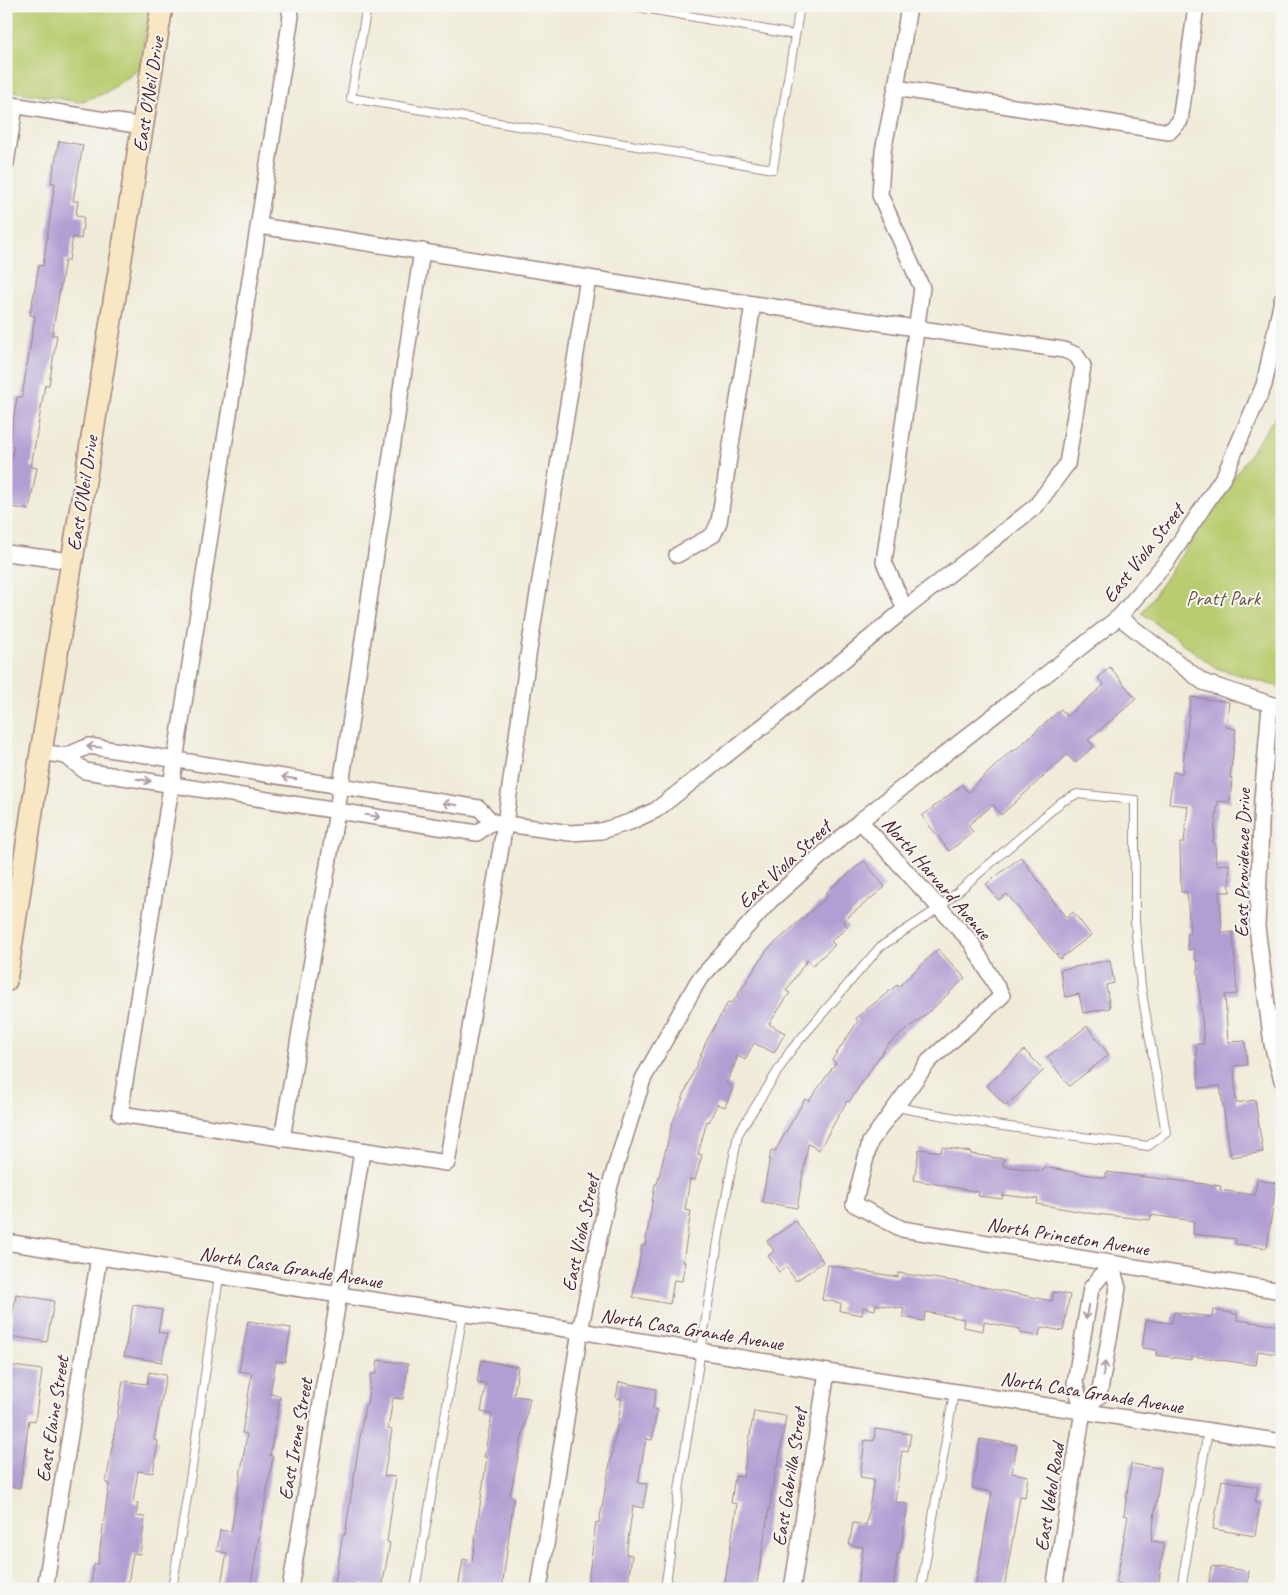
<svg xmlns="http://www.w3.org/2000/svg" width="1288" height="1595" font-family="Caveat,sans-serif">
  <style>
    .green { fill: #b9cc6f; stroke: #82764d }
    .building { fill: #b19fd3 }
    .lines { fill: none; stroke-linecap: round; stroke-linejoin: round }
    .lane-casing { stroke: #9d8582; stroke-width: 10 }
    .street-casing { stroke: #9d8582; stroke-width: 18 }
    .secondary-casing { stroke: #9d8582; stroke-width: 24 }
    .lane { stroke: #fff; stroke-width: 8 }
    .street { stroke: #fff; stroke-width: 15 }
    .secondary { stroke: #f9e7c3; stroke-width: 21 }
    .oneway { stroke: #ae9aa0 }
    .labels { text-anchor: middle; stroke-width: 4; stroke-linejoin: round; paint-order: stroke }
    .street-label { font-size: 20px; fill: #4a1f2b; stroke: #f6f6f2 }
    .park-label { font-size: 20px; fill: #6b533f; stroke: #f6f6f2 }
  </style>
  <rect width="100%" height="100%" fill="#f6f6f2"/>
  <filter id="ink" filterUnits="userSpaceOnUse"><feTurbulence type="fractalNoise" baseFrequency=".02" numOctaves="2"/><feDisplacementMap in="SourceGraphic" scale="10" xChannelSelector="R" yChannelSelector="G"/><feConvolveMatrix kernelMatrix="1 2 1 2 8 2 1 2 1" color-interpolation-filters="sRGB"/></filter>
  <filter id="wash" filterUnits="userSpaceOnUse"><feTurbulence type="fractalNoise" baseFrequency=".0096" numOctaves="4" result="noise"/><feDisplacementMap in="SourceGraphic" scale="20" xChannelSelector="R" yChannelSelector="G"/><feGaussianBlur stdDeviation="1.12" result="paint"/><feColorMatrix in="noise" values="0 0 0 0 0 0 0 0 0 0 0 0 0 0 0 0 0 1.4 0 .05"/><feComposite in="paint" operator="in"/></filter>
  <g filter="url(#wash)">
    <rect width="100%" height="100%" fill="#f0ebd8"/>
    <g class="green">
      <polygon points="6,6 150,6 140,69 105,93 79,102 6,90"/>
      <polygon points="1277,414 1282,415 1282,688 1216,668 1142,613"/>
    </g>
    <g id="blocks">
      <g class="building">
        <polygon points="59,141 83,145 73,201 78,201 76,216 84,217 81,239 73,237 69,260 65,260 52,335 57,335 49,385 45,385 31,467 37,468 29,510 6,506 6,489 14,446 9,446 17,397 22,397 35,316 30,315 39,265 43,266 55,183 51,183"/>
        <polygon points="1110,667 1136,699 1088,740 1094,746 1075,763 1067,755 1001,815 993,805 968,825 973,832 949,851 922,816 962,785 968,792 1012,750 1014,751 1061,709 1067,716 1104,685 1098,678"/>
        <polygon points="1191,697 1229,702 1226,727 1236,729 1230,778 1232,778 1230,802 1218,801 1213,843 1215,843 1216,865 1229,864 1230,892 1219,892 1222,933 1233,932 1237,994 1225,995 1228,1042 1245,1041 1247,1065 1234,1066 1236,1103 1255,1100 1263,1152 1231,1157 1220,1086 1199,1088 1196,1044 1204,1044 1197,960 1195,960 1194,949 1188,950 1187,933 1190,933 1187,892 1181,892 1180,843 1184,843 1188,806 1169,804 1173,772 1182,773"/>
        <polygon points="1021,857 1066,918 1073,912 1091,935 1060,959 1007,894 998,900 986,884"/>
        <polygon points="864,861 885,887 843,921 848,927 831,941 835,945 812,966 807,960 786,991 790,993 769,1024 785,1033 774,1053 754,1043 745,1060 738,1056 726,1084 733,1087 725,1107 717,1104 709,1122 707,1121 698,1154 702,1155 695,1180 690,1179 685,1210 691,1211 683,1262 685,1262 682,1281 674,1280 670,1304 633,1297 642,1245 645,1246 655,1184 657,1184 672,1124 706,1042 728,1002 732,1003 767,950 828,896 825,893"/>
        <polygon points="938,949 965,978 929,1012 887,1045 849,1102 847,1101 819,1150 808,1144 797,1208 762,1202 771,1151 775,1151 805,1099 809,1101 836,1063 832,1060 858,1021 856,1018 897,985 898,987"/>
        <polygon points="1110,960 1114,983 1106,985 1110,1008 1083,1013 1079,994 1065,997 1060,970"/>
        <polygon points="1087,1026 1109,1055 1069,1086 1047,1057"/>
        <polygon points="1024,1050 1044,1070 1006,1106 987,1086"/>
        <polygon points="942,1147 971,1152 971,1154 1004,1159 1003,1166 1043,1171 1044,1167 1106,1178 1106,1172 1221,1186 1220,1190 1255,1195 1257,1180 1276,1183 1267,1248 1235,1244 1236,1239 1193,1234 1194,1221 1151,1215 1150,1220 1089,1213 1037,1204 1038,1199 1003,1195 1002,1199 978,1196 979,1192 914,1180 919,1149 941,1152"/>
        <polygon points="796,1221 823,1262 796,1281 786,1267 779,1272 768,1256 774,1251 767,1241"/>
        <polygon points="828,1265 898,1277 898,1273 959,1282 1052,1301 1053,1292 1070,1295 1063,1331 1041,1327 1039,1336 1020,1333 1020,1329 984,1322 983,1331 963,1327 964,1319 925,1312 924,1321 902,1317 904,1309 876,1304 875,1310 863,1307 862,1315 840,1311 841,1303 822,1300"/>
        <polygon points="16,1294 54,1301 47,1342 9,1336"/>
        <polygon points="133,1305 162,1310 158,1332 167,1334 162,1362 124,1356"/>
        <polygon points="1213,1310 1237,1314 1237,1320 1282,1326 1282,1355 1258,1351 1256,1365 1192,1356 1192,1360 1156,1355 1157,1350 1142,1348 1146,1320 1172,1323 1174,1312 1212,1317"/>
        <polygon points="248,1321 291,1328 285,1362 276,1361 270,1394 280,1396 270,1456 273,1456 250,1589 220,1589 227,1553 217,1551 220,1530 231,1532 247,1434 242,1433 252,1373 239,1371"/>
        <polygon points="378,1360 408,1364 403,1399 393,1398 388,1429 392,1430 384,1476 396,1477 387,1542 390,1543 382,1588 361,1584 360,1589 334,1589 343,1534 345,1535 365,1405 367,1405 371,1374 376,1374"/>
        <polygon points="481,1360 518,1367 514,1396 530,1398 510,1496 514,1497 502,1589 458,1589 463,1559 472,1561 487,1457 484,1457 492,1414 481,1412 486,1384 477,1383"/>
        <polygon points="6,1365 42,1370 35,1421 29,1420 20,1488 6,1486 6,1420 9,1399 6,1398"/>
        <polygon points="149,1372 166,1375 154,1440 158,1441 153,1473 138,1471 133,1502 138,1503 136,1516 145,1517 140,1554 133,1553 127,1589 90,1589 94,1564 98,1564 109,1484 106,1483 123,1381 147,1384"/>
        <polygon points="619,1382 656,1389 653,1409 657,1410 652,1440 646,1439 638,1483 647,1484 643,1508 633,1506 626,1554 632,1555 627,1589 587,1589 596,1522 599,1523 622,1399 616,1398"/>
        <polygon points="754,1411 786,1416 778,1466 776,1466 756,1589 724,1589 737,1504 731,1503 735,1476 743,1477"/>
        <polygon points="875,1429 911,1434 908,1452 902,1451 895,1502 908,1504 900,1553 898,1552 893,1589 857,1589 863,1547 849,1545 853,1523 866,1525 874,1479 860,1477 865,1440 874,1441"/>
        <polygon points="980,1439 1017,1445 1012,1473 1028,1476 1025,1497 1020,1496 1004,1589 975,1589 992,1492 972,1488"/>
        <polygon points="1131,1464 1161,1468 1151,1541 1164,1543 1158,1589 1144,1589 1116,1584 1128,1516 1124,1515"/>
        <polygon points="1222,1480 1258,1487 1255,1503 1260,1504 1255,1536 1213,1529"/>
        <polygon points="1211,1566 1249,1571 1247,1589 1208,1589"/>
      </g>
    </g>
  </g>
  <g filter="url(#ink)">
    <use href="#blocks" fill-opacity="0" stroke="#9d8582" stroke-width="1"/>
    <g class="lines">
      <defs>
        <g id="lane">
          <polyline points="367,6 351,98 773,169 800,6"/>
          <polyline points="633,6 795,35"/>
          <polyline points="172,1589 192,1467 219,1276"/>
          <polyline points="415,1589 463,1313"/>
          <polyline points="665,1589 682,1470 720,1229 738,1134 791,1050 880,947 939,908 1061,802 1077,794 1135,800 1135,922 1141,987 1166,1133 1148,1146 995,1125 896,1107"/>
          <polyline points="921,1589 954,1392"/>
          <polyline points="1181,1589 1208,1431"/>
        </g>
        <g id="street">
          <path d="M289 6 291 16C237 382 179 748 120 1114L447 1163 505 824 528 656 588 278"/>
          <polyline points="896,88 1169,132 1180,121 1196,6"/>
          <polyline points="6,104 142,126"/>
          <polyline points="6,163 15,106"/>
          <polyline points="6,553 71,561"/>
          <polyline points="677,555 713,535 719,522 753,304"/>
          <polyline points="905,609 884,562 922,288 880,195 883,151 896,88 909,6"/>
          <polyline points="1119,617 1203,682 1270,704 1282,707"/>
          <polyline points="1270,704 1262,800 1257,927 1272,1044 1282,1080"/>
          <polyline points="41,752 66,756 85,771 477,833 492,822"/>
          <polyline points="66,756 89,746 479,808 492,822 570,833 601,831 630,822 656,810 776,716 905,609 1036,506 1067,464 1083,366 1076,355 1064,350 753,304 260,226"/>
          <polyline points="860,821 971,942 1002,996 929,1061 870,1142 854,1204 902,1229 1282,1291"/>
          <polyline points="282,1139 337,811 422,251"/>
          <polyline points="6,1242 339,1295 580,1331 827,1372 1282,1442"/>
          <polyline points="45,1589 99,1257"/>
          <polyline points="290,1589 339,1295 362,1152"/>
          <polyline points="539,1589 580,1331 610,1185 643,1079 698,981 770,901 860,821 1119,617 1168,560 1224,476 1264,385 1282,300"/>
          <polyline points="792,1589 827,1372"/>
          <polyline points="1054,1589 1083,1411 1075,1383 1091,1288 1111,1264 1118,1288 1099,1396 1083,1411"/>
        </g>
        <polyline id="secondary" points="6,981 41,752 162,6"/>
      </defs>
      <use href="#lane" class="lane-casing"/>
      <use href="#street" class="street-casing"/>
      <use href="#secondary" class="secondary-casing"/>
      <use href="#lane" class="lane"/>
      <use href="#street" class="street"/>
      <use href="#secondary" class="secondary"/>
    </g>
    <defs><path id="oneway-shaft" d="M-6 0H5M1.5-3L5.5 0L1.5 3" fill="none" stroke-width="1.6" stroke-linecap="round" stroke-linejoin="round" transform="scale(1.25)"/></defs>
    <g class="oneway">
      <use href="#oneway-shaft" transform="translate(94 747) rotate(-176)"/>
      <use href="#oneway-shaft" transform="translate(289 778) rotate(-171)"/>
      <use href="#oneway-shaft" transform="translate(144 780) rotate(9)"/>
      <use href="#oneway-shaft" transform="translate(450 804) rotate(-171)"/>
      <use href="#oneway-shaft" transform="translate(373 816) rotate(9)"/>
      <use href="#oneway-shaft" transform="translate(1087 1312) rotate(100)"/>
      <use href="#oneway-shaft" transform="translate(1104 1369) rotate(-80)"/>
    </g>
  </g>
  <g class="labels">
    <g class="street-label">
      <text transform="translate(148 94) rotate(-81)" y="7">East O'Neil Drive</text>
      <text transform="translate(82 493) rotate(-81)" y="7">East O'Neil Drive</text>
      <text transform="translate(1143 553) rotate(-52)" y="7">East Viola Street</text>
      <text transform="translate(1242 863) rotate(-89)" y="7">East Providence Drive</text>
      <text transform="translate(784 864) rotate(-43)" y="7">East Viola Street</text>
      <text transform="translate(937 878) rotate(49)" y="7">North Harvard Avenue</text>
      <text transform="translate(580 1233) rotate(-78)" y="7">East Viola Street</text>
      <text transform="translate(1068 1236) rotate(9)" y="7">North Princeton Avenue</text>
      <text transform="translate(291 1267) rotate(9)" y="7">North Casa Grande Avenue</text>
      <text transform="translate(692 1329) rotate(9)" y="7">North Casa Grande Avenue</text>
      <text transform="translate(1092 1392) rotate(9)" y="7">North Casa Grande Avenue</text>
      <text transform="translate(52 1419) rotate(-81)" y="7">East Elaine Street</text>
      <text transform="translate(295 1439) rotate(-80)" y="7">East Irene Street</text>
      <text transform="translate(789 1477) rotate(-81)" y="7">East Gabrilla Street</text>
      <text transform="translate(1049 1497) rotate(-81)" y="7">East Vekol Road</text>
    </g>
    <g class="park-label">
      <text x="1223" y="605">Pratt Park</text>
    </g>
  </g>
  <rect width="1288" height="1595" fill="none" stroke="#f6f6f2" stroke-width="25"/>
</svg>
